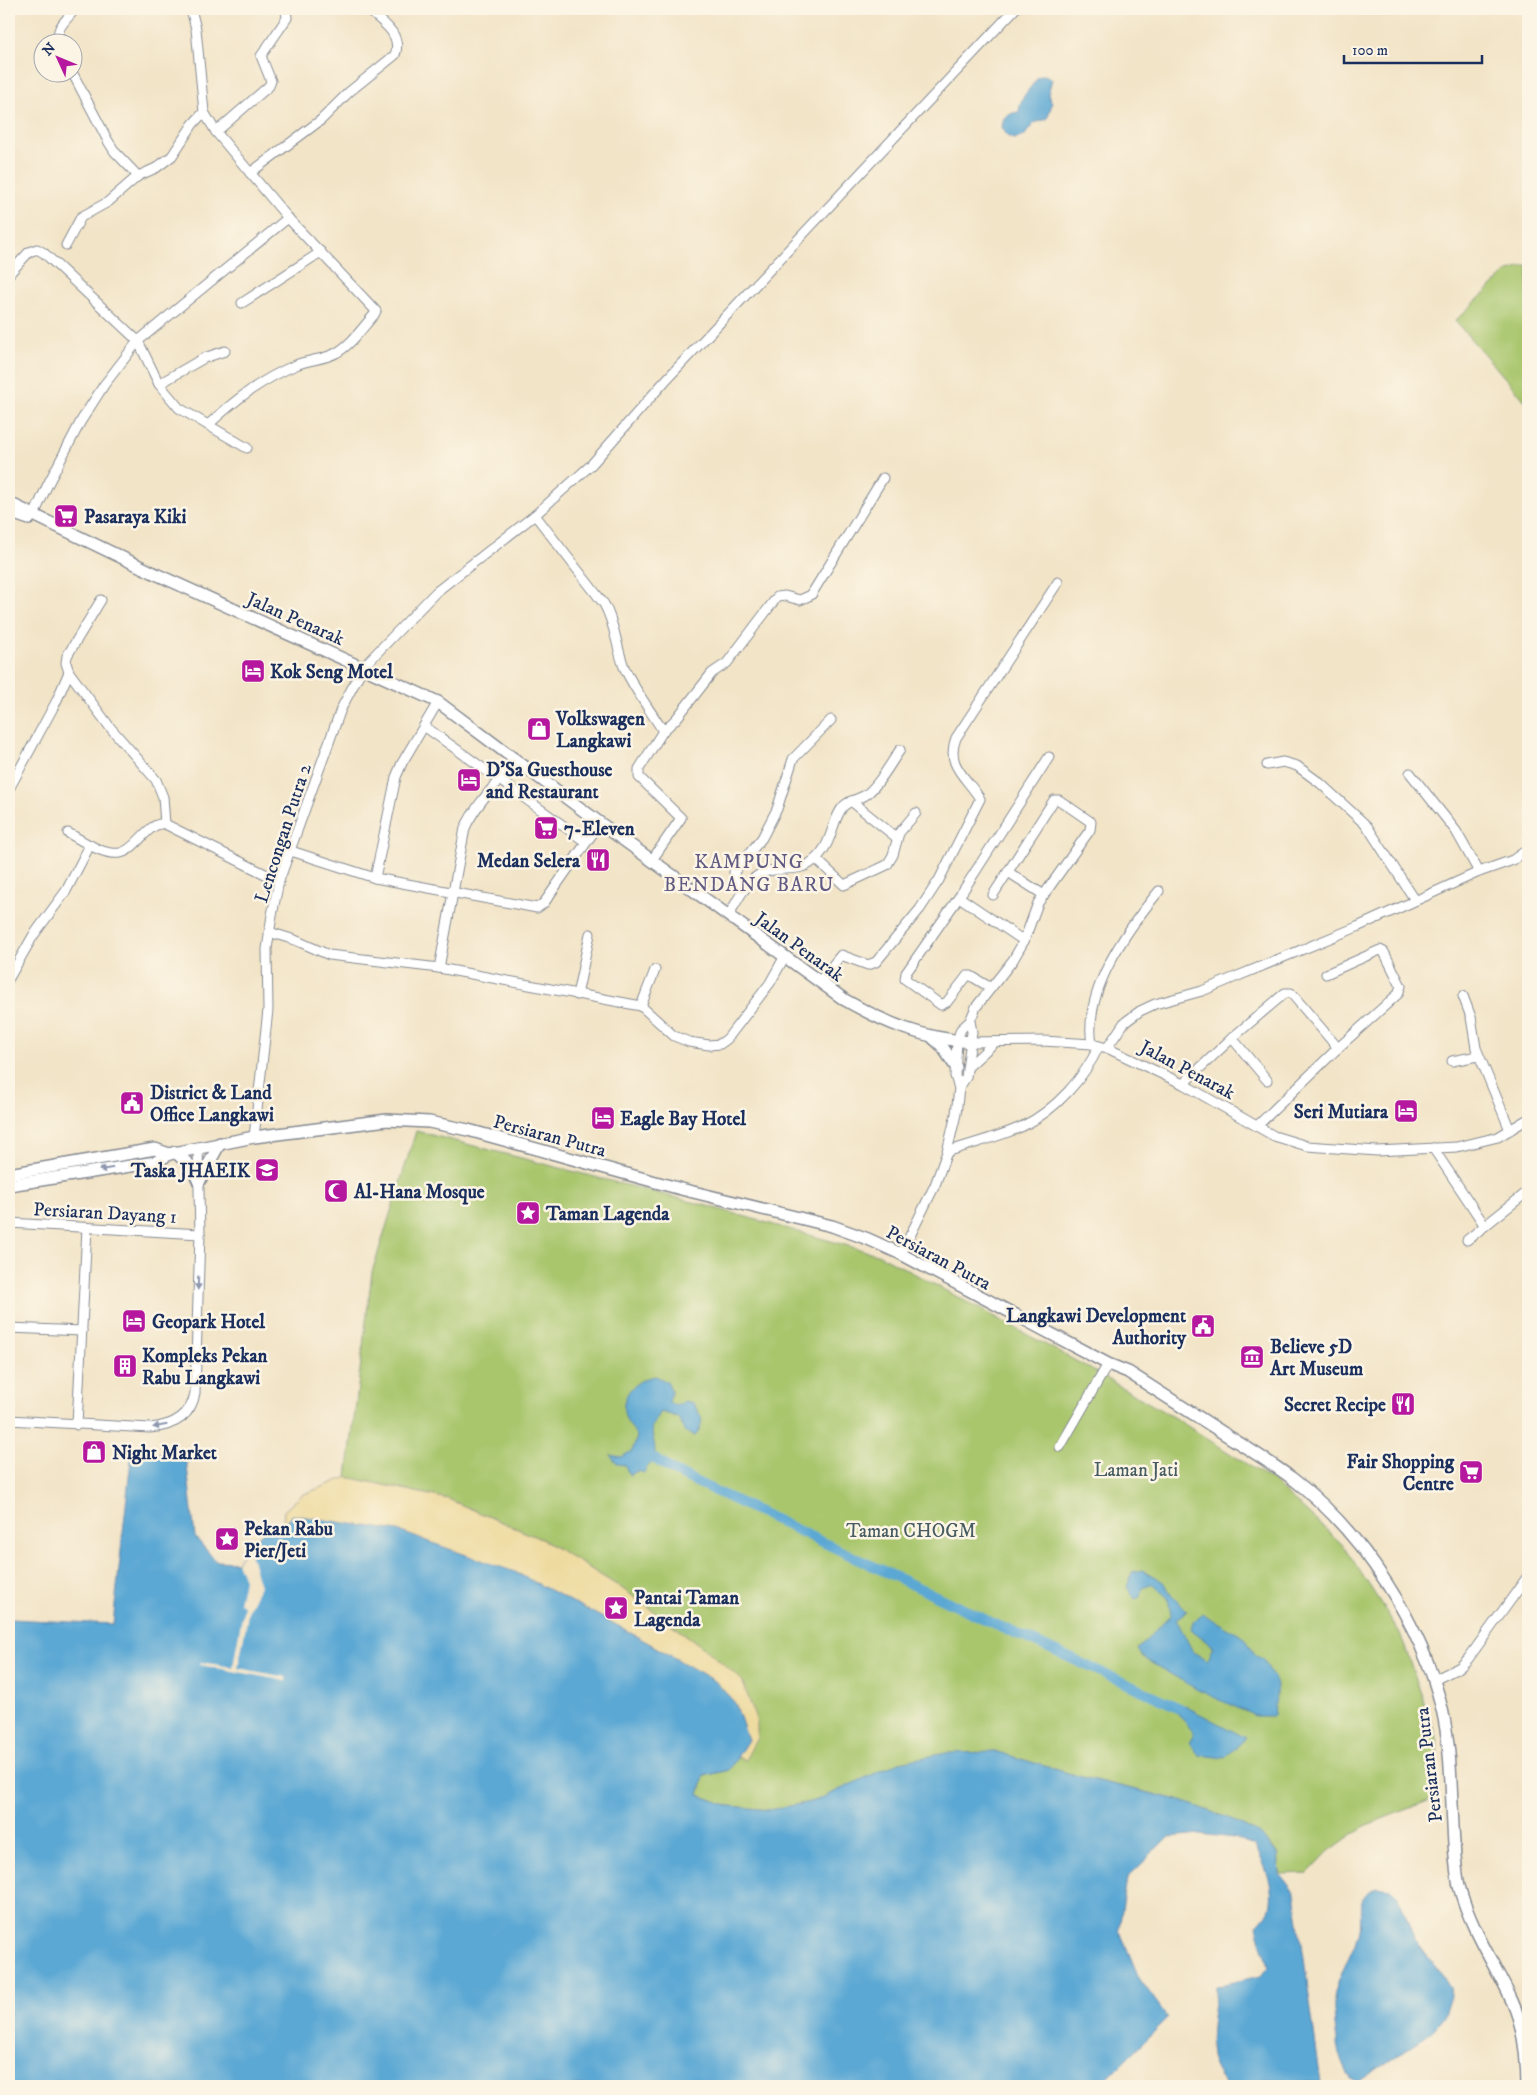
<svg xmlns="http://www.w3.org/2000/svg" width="1537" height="2095" font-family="'IM FELL DW Pica',serif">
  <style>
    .green { fill: #a9c66d; stroke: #627a66 }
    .sand { fill: #eeda9e; stroke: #84847e }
    .water { fill: #5ba8d4; stroke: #3b6c99 }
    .pier { fill: #f2e4c7 }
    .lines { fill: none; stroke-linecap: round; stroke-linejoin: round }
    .canal { stroke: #5ba8d4; stroke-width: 10 }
    .minor-casing { stroke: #868a92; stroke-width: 11 }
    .major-casing { stroke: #868a92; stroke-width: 14 }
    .minor { stroke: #fff; stroke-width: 9 }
    .major { stroke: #fff; stroke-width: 11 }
    .oneway { fill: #8d97ae }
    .labels { text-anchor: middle; stroke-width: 5; stroke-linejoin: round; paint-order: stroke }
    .poi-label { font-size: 19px; font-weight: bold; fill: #1b2f5e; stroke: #fcf5e5; text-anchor: start }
    .street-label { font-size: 19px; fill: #1b2f5e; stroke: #fcf5e5 }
    .park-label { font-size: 19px; fill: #465c62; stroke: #fcf5e5 }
    .neighbourhood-label { font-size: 20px; letter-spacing: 1px; fill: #615b84; stroke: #fcf5e5 }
  </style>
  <rect width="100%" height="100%" fill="#fcf5e5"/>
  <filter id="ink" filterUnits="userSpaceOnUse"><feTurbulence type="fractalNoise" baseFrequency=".02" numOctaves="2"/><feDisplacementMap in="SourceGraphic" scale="10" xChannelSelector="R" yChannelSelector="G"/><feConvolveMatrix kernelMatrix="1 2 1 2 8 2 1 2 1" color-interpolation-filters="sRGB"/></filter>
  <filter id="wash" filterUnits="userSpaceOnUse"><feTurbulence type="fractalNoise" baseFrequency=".0096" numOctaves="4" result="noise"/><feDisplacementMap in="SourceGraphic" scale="20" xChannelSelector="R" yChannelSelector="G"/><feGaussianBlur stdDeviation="1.12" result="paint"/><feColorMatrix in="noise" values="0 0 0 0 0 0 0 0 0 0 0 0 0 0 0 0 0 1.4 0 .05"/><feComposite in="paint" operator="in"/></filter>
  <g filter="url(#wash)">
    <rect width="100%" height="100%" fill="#f2e4c7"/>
    <g class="green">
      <polygon points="1528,265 1528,404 1455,321 1507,272"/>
      <polygon points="416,1131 704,1205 880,1255 1087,1367 1178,1420 1270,1479 1343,1545 1400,1633 1437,1740 1438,1797 1364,1826 1329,1851 1308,1873 1280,1874 1278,1852 1258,1833 1231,1819 1178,1800 1078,1776 997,1752 900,1762 815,1801 770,1810 729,1806 699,1795 704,1776 729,1770 737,1757 746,1760 708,1651 620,1587 543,1540 448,1499 347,1477 372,1272"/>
    </g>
    <polygon class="sand" points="347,1477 448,1499 543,1540 620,1587 708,1651 742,1680 757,1722 757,1738 745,1760 737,1757 748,1739 715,1681 622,1628 515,1572 283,1524 284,1511 302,1495"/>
    <g class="water">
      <path d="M1045 75 1052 79 1048 94 1052 104 1047 119 1034 123 1024 136 1013 139 1007 136 1002 127 1004 118 1013 113 1019 112C1020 96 1030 90 1038 77Z"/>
      <path d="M656 1376 667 1382 672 1391 669 1402 676 1406 685 1401 693 1403C702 1418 706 1421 695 1436L684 1431 678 1417 661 1412 651 1427C652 1436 658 1452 653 1460 649 1465 646 1466 644 1473L638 1471 629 1475 625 1465 618 1464 610 1455 621 1457 632 1451 637 1437C634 1430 628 1425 626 1419 617 1397 636 1378 656 1376Z"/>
      <path d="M132 1450 186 1458 195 1537 216 1561 237 1562 248 1546 270 1526 283 1524 293 1515 398 1531 515 1572 622 1628 715 1681 735 1703 748 1740 729 1770 704 1776 699 1795 729 1806 770 1810 815 1801 900 1762 946 1753 997 1752 1078 1776 1178 1800 1231 1819 1258 1833 1278 1853 1280 1874 1295 1893 1321 2083 1262 2080 1249 2086H1227C1221 2078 1212 2067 1211 2056 1208 2035 1214 2007 1216 1986L1260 1976 1268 1966 1257 1925C1261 1921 1267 1915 1269 1910 1277 1889 1264 1863 1254 1845L1234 1838 1201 1834 1169 1837 1127 1878 1119 1929 1139 1978 1168 2018 1105 2081 1092 2086H9V1619L113 1624Z"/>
      <polygon points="1143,1570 1165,1583 1171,1595 1187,1611 1176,1619 1193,1652 1207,1660 1213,1646 1192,1630 1194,1622 1203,1614 1245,1638 1256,1656 1263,1659 1277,1684 1274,1716 1255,1716 1198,1690 1143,1658 1138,1649 1171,1615 1168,1598 1153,1584 1143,1588 1140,1597 1135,1599 1127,1587 1132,1572"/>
      <polygon points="1183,1705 1246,1738 1225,1758 1199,1755 1189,1742 1194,1733 1176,1711"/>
      <path d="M1378 1887 1390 1889 1399 1897 1414 1939 1445 1979 1450 1987 1451 1996 1445 2015 1432 2032 1358 2082C1338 2077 1331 2010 1335 1993 1340 1973 1351 1955 1358 1936 1366 1916 1350 1898 1378 1887Z"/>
    </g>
    <polygon class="pier" points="248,1546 260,1586 249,1609 238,1668 286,1677 286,1681 200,1665 201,1662 233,1667 244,1605 239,1603 244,1580 237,1562"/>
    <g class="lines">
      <polyline class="canal" points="654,1458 673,1471 993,1623 1180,1708"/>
    </g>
  </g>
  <g filter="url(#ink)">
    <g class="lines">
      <defs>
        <g id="minor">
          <path d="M191 9 196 29 204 112 216 132 288 218 376 311 374 315C363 327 351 345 336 353 326 359 308 360 296 365 262 379 235 400 208 425"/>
          <path d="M59 42C55 27 66 21 75 9"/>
          <polyline points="72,72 108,141 115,152 138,176"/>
          <polyline points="216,132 269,86 271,81 261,56 287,18 286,9"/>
          <path d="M250 173 321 120 349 92 395 55C403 34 381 21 367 9"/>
          <polyline points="66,245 81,217 108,202 138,176 156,168 172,156 193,124 204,112"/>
          <polyline points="9,274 29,252 37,249 44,253 138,341 159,384 179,408 247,448"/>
          <polyline points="242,303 321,252"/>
          <polyline points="159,384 204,358 225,351"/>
          <polyline points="34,515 48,484 81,421 104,385 138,341 288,218"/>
          <path d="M535 515 604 604C615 623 616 646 624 667 634 689 650 710 663 731L639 769V777L681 818 652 860"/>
          <polyline points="101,600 67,656 66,663 69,672 109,726 156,780 163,797 165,824"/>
          <polyline points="424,726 586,842"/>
          <polyline points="663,731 676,719 712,673 727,663 777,597 785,596 800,600 811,595 883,478"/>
          <polyline points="1267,765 1283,762 1297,766 1320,783 1367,826 1415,900"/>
          <polyline points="1410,773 1456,831 1479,872"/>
          <polyline points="9,789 56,702 69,672"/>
          <polyline points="851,801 897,838"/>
          <path d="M68 833C82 840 103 856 120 853 136 851 149 820 165 824L279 881"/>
          <polyline points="291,851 375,878 537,908 544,903 600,823"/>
          <polyline points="816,859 844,885 887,865 893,855 899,833 916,813"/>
          <polyline points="1008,872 1044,895"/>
          <polyline points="375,878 396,777 402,763 438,702"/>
          <polyline points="745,889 735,880 734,872 762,838 777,809 793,759 831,720"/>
          <polyline points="959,897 1024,941"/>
          <path d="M729 915C738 900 747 878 765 872 781 866 800 873 813 861 833 845 830 825 842 808 848 799 861 800 868 793 881 782 890 764 900 750"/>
          <polyline points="269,932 295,940 329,955 439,968 641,1006 674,1036 689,1042 709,1045 720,1044 727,1039 770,983 785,956"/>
          <path d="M439 968 465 828C477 802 499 782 516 759"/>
          <polyline points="9,978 33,936 66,891 90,845"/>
          <path d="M819 982 841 955 868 965 876 962 920 909 939 880 980 799C967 777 945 766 956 738L1058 582"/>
          <polyline points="991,988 971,976 967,976 947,1002 941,1005 905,979 906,973 959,897 1049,757"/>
          <polyline points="577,995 590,934"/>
          <polyline points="1463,996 1471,1017 1476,1048 1510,1130"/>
          <polyline points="641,1006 655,970"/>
          <polyline points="1232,1038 1267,1080"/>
          <polyline points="971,1042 1043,1041 1092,1044 1107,1048 1183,1084 1274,1136 1307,1146 1377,1151 1457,1147 1498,1137 1528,1119"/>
          <path d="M1092 1044C1083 991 1126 931 1159 891"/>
          <polyline points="1107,1048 1124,1023 1140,1011 1155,1004 1202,991 1233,978 1357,927 1479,872 1513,860 1528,849"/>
          <polyline points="1452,1061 1478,1056"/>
          <polyline points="968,1067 995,1042"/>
          <polyline points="1183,1084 1232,1038 1285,993 1291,993 1338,1048"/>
          <polyline points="959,1088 966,1077 972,1032 970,1021"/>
          <polyline points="1257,1126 1338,1048 1398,994 1401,986 1384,952 1380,950 1326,974"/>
          <polyline points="254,1137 268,1010 267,949 272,915 279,881 341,709 363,667 436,592 535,515 591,465 665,381 1015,9"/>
          <polyline points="1433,1148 1485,1226"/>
          <path d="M947 1152C972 1143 1000 1137 1023 1126 1056 1110 1084 1078 1099 1046"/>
          <polyline points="9,1223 200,1234"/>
          <polyline points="1467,1240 1526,1193"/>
          <polyline points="901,1254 935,1185 947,1152 956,1114 959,1088 955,1076 957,1041 961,1029 970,1021 976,1007 1013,960 1024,941 1038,903 1090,830 1091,822 1059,800 1054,800 993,895"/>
          <polyline points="9,1328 82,1331"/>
          <path d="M9 1420 150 1428C172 1426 191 1417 195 1393L200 1234 198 1147"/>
          <polyline points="77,1425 87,1228"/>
          <polyline points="1060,1447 1108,1364"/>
          <polyline points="1434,1680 1460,1667 1468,1659 1528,1576"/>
        </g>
        <g id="major">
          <path d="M9 503 158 575 438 702 600 823 845 1000C887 1024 922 1038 971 1042"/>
          <polyline points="9,512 29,519"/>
          <polyline points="933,1038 942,1046 956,1067"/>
          <polyline points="175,1152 192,1167 199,1182"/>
          <polyline points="9,1174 155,1149 169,1154"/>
          <polyline points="199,1182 220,1143"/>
          <path d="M9 1185 156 1162 169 1154 254 1137 387 1120 429 1122 468 1130 681 1189 832 1226 868 1239 901 1254 1108 1364 1128 1372C1162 1394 1197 1416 1231 1438 1252 1451 1273 1464 1293 1479 1362 1532 1422 1624 1442 1709 1451 1747 1451 1787 1453 1826 1454 1846 1455 1867 1459 1886 1470 1928 1494 1963 1512 2001 1524 2027 1527 2058 1527 2086"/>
        </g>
      </defs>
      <use href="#minor" class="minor-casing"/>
      <use href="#major" class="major-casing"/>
      <use href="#minor" class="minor"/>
      <use href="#major" class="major"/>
    </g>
    <defs><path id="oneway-solid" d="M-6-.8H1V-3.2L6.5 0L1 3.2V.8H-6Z" transform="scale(1.25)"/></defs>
    <g class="oneway">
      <use href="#oneway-solid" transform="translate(106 1169) rotate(171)"/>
      <use href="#oneway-solid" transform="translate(198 1283) rotate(92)"/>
      <use href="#oneway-solid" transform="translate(160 1426) rotate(170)"/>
    </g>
  </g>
  <defs>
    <symbol id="supermarket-square" viewBox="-11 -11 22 22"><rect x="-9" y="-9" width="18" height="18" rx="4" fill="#b5179e" stroke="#fcf5e5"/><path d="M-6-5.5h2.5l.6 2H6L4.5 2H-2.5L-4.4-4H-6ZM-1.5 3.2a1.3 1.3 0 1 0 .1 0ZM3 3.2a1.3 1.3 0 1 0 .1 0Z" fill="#fff"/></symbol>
    <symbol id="hotel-square" viewBox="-11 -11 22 22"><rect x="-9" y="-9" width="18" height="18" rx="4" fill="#b5179e" stroke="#fcf5e5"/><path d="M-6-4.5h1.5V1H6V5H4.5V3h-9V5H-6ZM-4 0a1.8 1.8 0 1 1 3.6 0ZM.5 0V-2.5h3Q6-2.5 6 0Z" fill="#fff"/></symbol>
    <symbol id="shop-square" viewBox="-11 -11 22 22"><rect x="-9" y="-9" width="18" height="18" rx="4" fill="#b5179e" stroke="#fcf5e5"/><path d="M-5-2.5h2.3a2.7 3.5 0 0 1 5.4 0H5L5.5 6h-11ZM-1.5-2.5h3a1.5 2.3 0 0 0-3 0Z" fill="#fff"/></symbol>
    <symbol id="restaurant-square" viewBox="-11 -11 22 22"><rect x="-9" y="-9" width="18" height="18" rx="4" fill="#b5179e" stroke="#fcf5e5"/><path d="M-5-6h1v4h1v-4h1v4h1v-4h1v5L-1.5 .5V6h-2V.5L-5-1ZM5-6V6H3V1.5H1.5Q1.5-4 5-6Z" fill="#fff"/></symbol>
    <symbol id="civic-square" viewBox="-11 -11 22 22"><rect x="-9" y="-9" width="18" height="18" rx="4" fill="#b5179e" stroke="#fcf5e5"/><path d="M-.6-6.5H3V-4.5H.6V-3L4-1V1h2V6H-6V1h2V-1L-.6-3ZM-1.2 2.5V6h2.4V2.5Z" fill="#fff"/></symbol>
    <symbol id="school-square" viewBox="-11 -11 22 22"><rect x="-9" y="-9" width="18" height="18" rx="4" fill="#b5179e" stroke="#fcf5e5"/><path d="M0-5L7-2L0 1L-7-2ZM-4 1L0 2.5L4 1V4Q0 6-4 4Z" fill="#fff"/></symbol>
    <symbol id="mosque-square" viewBox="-11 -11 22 22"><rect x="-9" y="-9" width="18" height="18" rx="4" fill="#b5179e" stroke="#fcf5e5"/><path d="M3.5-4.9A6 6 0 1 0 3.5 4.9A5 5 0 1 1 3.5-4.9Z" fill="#fff"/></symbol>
    <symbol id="sight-square" viewBox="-11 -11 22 22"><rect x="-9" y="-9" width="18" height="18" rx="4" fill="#b5179e" stroke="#fcf5e5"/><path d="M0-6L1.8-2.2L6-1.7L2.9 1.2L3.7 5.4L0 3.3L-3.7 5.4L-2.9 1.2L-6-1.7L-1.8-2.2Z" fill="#fff"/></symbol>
    <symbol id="museum-square" viewBox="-11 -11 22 22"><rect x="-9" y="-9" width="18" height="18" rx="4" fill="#b5179e" stroke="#fcf5e5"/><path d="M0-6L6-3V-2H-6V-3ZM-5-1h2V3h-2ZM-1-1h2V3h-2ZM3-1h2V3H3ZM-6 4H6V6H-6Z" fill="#fff"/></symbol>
    <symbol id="building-square" viewBox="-11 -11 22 22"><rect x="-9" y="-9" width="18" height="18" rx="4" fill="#b5179e" stroke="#fcf5e5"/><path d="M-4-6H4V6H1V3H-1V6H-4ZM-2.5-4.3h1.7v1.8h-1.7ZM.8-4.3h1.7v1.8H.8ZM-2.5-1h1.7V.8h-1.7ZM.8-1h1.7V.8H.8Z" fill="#fff"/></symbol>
  </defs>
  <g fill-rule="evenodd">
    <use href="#supermarket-square" x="52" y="502" width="28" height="28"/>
    <use href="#hotel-square" x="239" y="657" width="28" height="28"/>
    <use href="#shop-square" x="525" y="715" width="28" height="28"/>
    <use href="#hotel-square" x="455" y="766" width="28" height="28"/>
    <use href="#supermarket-square" x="532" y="814" width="28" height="28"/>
    <use href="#restaurant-square" x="584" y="846" width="28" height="28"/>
    <use href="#civic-square" x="118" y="1089" width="28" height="28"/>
    <use href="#hotel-square" x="1392" y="1097" width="28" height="28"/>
    <use href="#hotel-square" x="589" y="1104" width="28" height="28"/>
    <use href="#school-square" x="253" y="1156" width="28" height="28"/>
    <use href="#mosque-square" x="322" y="1177" width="28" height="28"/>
    <use href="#sight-square" x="514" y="1199" width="28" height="28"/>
    <use href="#hotel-square" x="120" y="1307" width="28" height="28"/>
    <use href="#civic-square" x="1189" y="1312" width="28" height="28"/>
    <use href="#museum-square" x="1238" y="1343" width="28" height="28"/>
    <use href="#building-square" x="111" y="1352" width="28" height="28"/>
    <use href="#restaurant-square" x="1389" y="1390" width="28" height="28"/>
    <use href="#shop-square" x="80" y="1438" width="28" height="28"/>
    <use href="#supermarket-square" x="1457" y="1458" width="28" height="28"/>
    <use href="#sight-square" x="213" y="1525" width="28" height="28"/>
    <use href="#sight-square" x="602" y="1594" width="28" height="28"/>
  </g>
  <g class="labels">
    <g class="poi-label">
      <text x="84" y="523">Pasaraya Kiki</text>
      <text x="270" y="678">Kok Seng Motel</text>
      <text x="556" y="725">Volkswagen<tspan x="556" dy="22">Langkawi</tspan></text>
      <text x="486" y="776">D'Sa Guesthouse<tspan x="486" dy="22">and Restaurant</tspan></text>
      <text x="564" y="835">7-Eleven</text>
      <text x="580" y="867" text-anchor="end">Medan Selera</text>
      <text x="150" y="1099">District &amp; Land<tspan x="150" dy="22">Office Langkawi</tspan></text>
      <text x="1388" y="1118" text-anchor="end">Seri Mutiara</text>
      <text x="620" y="1125">Eagle Bay Hotel</text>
      <text x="250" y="1177" text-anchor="end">Taska JHAEIK</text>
      <text x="354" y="1198">Al-Hana Mosque</text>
      <text x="546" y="1220">Taman Lagenda</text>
      <text x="1186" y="1322" text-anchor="end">Langkawi Development<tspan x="1186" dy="22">Authority</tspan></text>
      <text x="152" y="1328">Geopark Hotel</text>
      <text x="1270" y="1353">Believe 5D<tspan x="1270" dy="22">Art Museum</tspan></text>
      <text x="142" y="1362">Kompleks Pekan<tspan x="142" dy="22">Rabu Langkawi</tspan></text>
      <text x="1386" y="1411" text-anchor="end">Secret Recipe</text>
      <text x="112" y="1459">Night Market</text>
      <text x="1454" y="1468" text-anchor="end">Fair Shopping<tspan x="1454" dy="22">Centre</tspan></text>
      <text x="244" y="1535">Pekan Rabu<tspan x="244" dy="22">Pier/Jeti</tspan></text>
      <text x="634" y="1604">Pantai Taman<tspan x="634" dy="22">Lagenda</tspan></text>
    </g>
    <g class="street-label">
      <text transform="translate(296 618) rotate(24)" y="7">Jalan Penarak</text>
      <text transform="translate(282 833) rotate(-72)" y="7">Lencongan Putra 2</text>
      <text transform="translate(800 946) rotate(36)" y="7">Jalan Penarak</text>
      <text transform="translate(1188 1069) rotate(28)" y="7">Jalan Penarak</text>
      <text transform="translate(550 1135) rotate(15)" y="7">Persiaran Putra</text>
      <text transform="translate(105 1212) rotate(3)" y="7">Persiaran Dayang 1</text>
      <text transform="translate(939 1257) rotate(28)" y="7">Persiaran Putra</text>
      <text transform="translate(1428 1765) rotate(-97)" y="7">Persiaran Putra</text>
    </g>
    <g class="park-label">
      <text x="1136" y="1476">Laman Jati</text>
      <text x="911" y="1537">Taman CHOGM</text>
    </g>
    <g class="neighbourhood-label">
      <text x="749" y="868">KAMPUNG<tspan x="749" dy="23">BENDANG BARU</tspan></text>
    </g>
  </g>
  <rect width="1537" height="2095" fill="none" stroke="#fcf5e5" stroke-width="30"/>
  <g transform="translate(58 58) rotate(314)"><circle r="24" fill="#fcf5e5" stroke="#a2a6af"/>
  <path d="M0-4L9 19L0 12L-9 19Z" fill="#b5179e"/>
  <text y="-8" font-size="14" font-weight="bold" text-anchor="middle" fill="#1b2f5e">N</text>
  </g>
  <path d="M1344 55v8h138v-8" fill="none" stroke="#1b2f5e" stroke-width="2.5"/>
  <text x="1352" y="55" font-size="15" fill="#1b2f5e" stroke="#fcf5e5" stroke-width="4" paint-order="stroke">100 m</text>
</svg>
